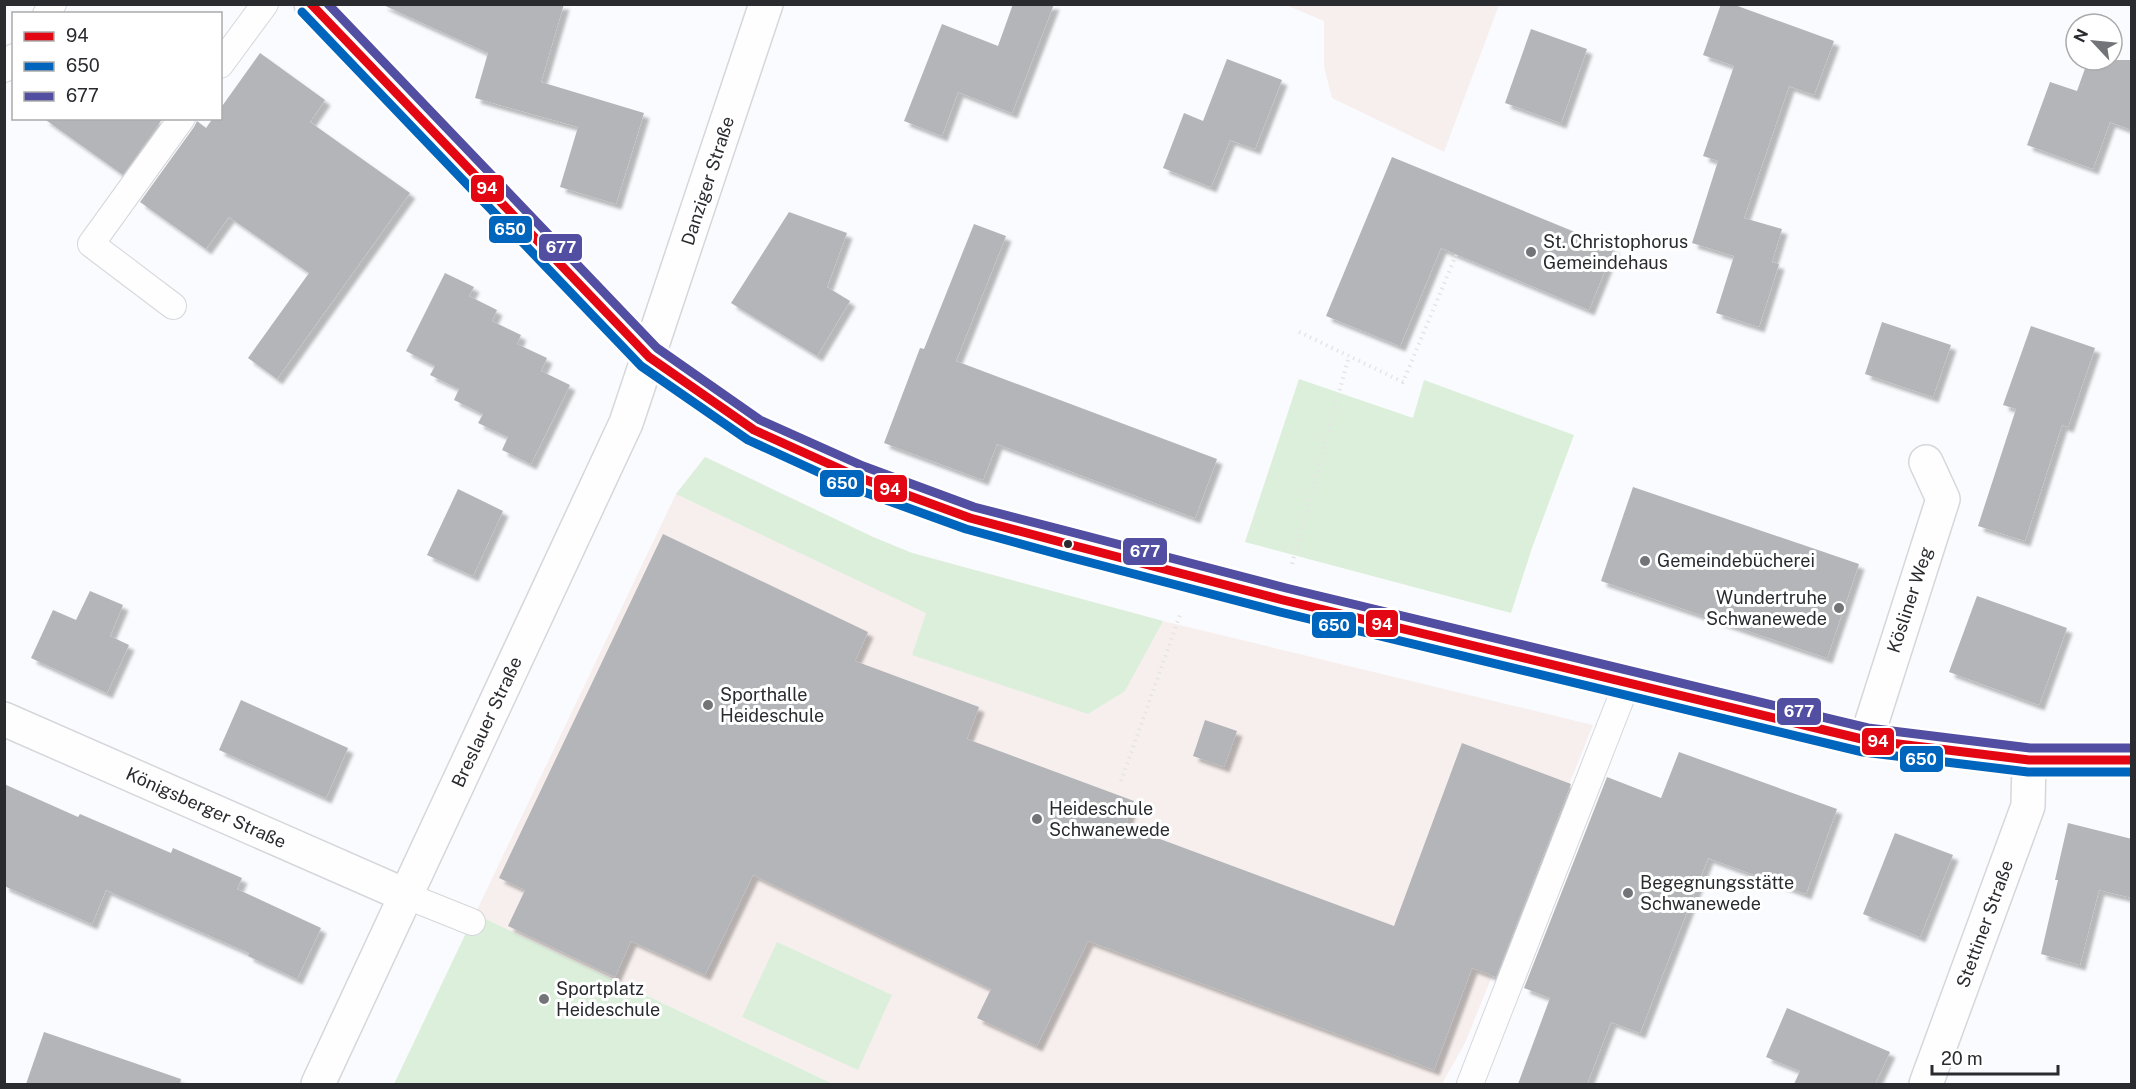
<svg xmlns="http://www.w3.org/2000/svg" width="2136" height="1089" font-family="'Public Sans',sans-serif">
  <style>
    .education { fill: #f7efee }
    .green { fill: #dcefdb }
    .building { fill: #b4b5b8; filter: url(#shadow) }
    .lines { fill: none; stroke-linecap: round; stroke-linejoin: round }
    .service-casing { stroke: #d6d7db; stroke-width: 28 }
    .minor-casing { stroke: #d6d7db; stroke-width: 36 }
    .path { stroke: #e5e5e5; stroke-width: 4; stroke-dasharray: 1.5 4.5; stroke-linecap: butt }
    .service { stroke: #fefeff; stroke-width: 26 }
    .minor { stroke: #fefeff; stroke-width: 33 }
    .bus-1-casing { stroke: #fff; stroke-width: 14 }
    .bus-2-casing { stroke: #fff; stroke-width: 14 }
    .bus-3-casing { stroke: #fff; stroke-width: 14 }
    .bus-1 { stroke: #e30613; stroke-width: 9 }
    .bus-2 { stroke: #0065bd; stroke-width: 9 }
    .bus-3 { stroke: #524ea2; stroke-width: 9 }
    .poi-dot { fill: #737477; stroke: #fff; stroke-width: 2 }
    .bus-dot { fill: #2a2b2f; stroke: #fff; stroke-width: 2 }
    .labels { text-anchor: middle; stroke-width: 6; stroke-linejoin: round; paint-order: stroke }
    .street-label { font-size: 18px; fill: #2a2b2f; stroke: #fff }
    .poi-label { font-size: 18px; fill: #2a2b2f; stroke: #fff; text-anchor: start }
    .line-badge { stroke: #fff; stroke-width: 2 }
    .badge-label { font-size: 16px; text-anchor: middle; font-weight: bold; fill: #fff }
  </style>
  <defs>
    <filter id="shadow"><feDropShadow dx="5.5" dy="5.5" stdDeviation="1.5" flood-color="#0004"/></filter>
  </defs>
  <rect width="100%" height="100%" fill="#fafbfe"/>
  <g class="education">
    <polygon points="1286,5 1499,5 1444,152 1332,98 1324,67 1324,21"/>
    <polygon points="705,457 873,537 912,553 1163,621 1593,725 1465,1043 1442,1084 833,1084 475,914 676,494"/>
  </g>
  <g class="green">
    <polygon points="1299,379 1413,418 1424,380 1574,435 1532,548 1511,613 1245,542"/>
    <polygon points="705,457 873,537 912,553 1163,621 1125,691 1088,714 912,655 926,613 676,494"/>
    <polygon points="475,914 833,1084 394,1084"/>
    <polygon points="777,942 892,995 858,1070 742,1017"/>
  </g>
  <g class="building">
    <polygon points="381,4 564,4 541,82 644,113 616,204 560,187 578,127 475,98 488,53"/>
    <polygon points="1013,4 1054,4 1012,113 958,92 942,136 904,121 942,24 998,46"/>
    <polygon points="1721,4 1732,4 1834,41 1814,95 1789,86 1744,218 1782,229 1772,262 1779,264 1759,327 1716,313 1734,256 1692,243 1718,161 1703,156 1734,66 1703,55"/>
    <polygon points="1531,29 1587,49 1561,123 1505,103"/>
    <polygon points="260,53 325,100 310,122 410,193 277,379 248,358 309,273 229,217 206,249 140,202 194,127 197,121 206,128 213,118 220,118 220,109"/>
    <polygon points="1227,59 1282,80 1255,149 1230,140 1211,187 1163,168 1184,113 1203,121"/>
    <polygon points="2088,60 2132,60 2132,130 2110,122 2093,169 2027,145 2050,82 2077,91"/>
    <polygon points="43,118 163,118 123,175"/>
    <polygon points="1392,157 1614,248 1589,310 1441,248 1400,346 1326,316"/>
    <polygon points="789,212 847,233 827,287 850,301 817,356 731,303"/>
    <polygon points="974,224 1006,236 956,361 1217,459 1195,518 997,444 983,480 884,443 920,348 924,349"/>
    <polygon points="445,273 474,287 469,296 497,310 492,321 521,335 517,344 547,358 541,371 570,385 531,464 502,450 508,437 478,423 483,414 454,400 459,389 430,375 435,366 406,351"/>
    <polygon points="1882,322 1951,345 1933,397 1865,374"/>
    <polygon points="2031,326 2095,348 2068,427 2062,425 2025,541 1978,526 2016,409 2003,405"/>
    <polygon points="1633,487 1859,564 1827,658 1601,581"/>
    <polygon points="458,489 503,511 473,576 427,555"/>
    <polygon points="663,534 868,632 855,661 979,707 967,739 1134,801 1125,826 1394,926 1462,743 1571,784 1496,977 1472,968 1434,1070 1088,941 1037,1046 977,1018 991,989 753,875 705,975 631,941 615,977 508,926 525,890 499,878"/>
    <polygon points="90,591 123,605 110,636 129,645 107,693 31,658 53,610 76,620"/>
    <polygon points="1977,596 2067,628 2039,705 1949,672"/>
    <polygon points="241,700 348,748 326,798 219,750"/>
    <polygon points="1205,720 1237,731 1224,767 1193,756"/>
    <polygon points="1679,752 1837,809 1806,894 1708,858 1640,1033 1611,1022 1587,1084 1518,1084 1550,998 1524,988 1607,777 1661,798"/>
    <polygon points="4,784 78,817 80,814 171,853 173,848 242,878 237,889 321,928 297,979 248,956 249,953 106,890 92,924 4,886"/>
    <polygon points="2068,823 2132,839 2132,898 2099,890 2080,965 2041,954 2058,880 2055,880"/>
    <polygon points="1895,833 1953,855 1920,937 1863,914"/>
    <polygon points="1787,1008 1890,1052 1875,1084 1794,1084 1800,1071 1766,1057"/>
    <polygon points="44,1032 181,1079 180,1084 26,1084"/>
  </g>
  <g class="lines">
    <defs>
      <g id="service">
        <polyline points="46,14 53,4"/>
        <polyline points="220,65 265,4"/>
        <polyline points="4,69 14,57"/>
        <polyline points="173,306 91,244 182,118"/>
        <polyline points="407,896 472,922"/>
        <polyline points="1470,1084 1627,683"/>
      </g>
      <g id="minor">
        <polyline points="311,4 649,357 754,430 858,477 970,518 1068,544 1283,600 1866,740 2029,760 2132,760"/>
        <polyline points="4,719 407,896"/>
        <polyline points="1866,740 1943,499 1926,462"/>
        <polyline points="318,1084 626,423 766,4"/>
        <polyline points="1926,1084 2028,806 2029,760"/>
      </g>
    </defs>
    <use href="#service" class="service-casing"/>
    <use href="#minor" class="minor-casing"/>
    <g class="path">
      <polyline points="1299,332 1403,382 1456,255"/>
      <polyline points="1292,564 1349,356"/>
      <polyline points="1121,781 1181,612"/>
    </g>
    <use href="#service" class="service"/>
    <use href="#minor" class="minor"/>
    <defs>
      <polyline id="bus-1" points="311,4 649,357 754,430 858,477 970,518 1068,544 1283,600 1866,740 2029,760 2132,760"/>
      <polyline id="bus-2" points="302,12 641,366 748,440 853,488 966,529 1065,556 1280,612 1863,752 2028,772 2132,772"/>
      <polyline id="bus-3" points="328,4 657,348 760,420 863,466 974,507 1071,532 1286,588 1868,728 2030,748 2132,748"/>
    </defs>
    <use href="#bus-1" class="bus-1-casing"/>
    <use href="#bus-2" class="bus-2-casing"/>
    <use href="#bus-3" class="bus-3-casing"/>
    <use href="#bus-1" class="bus-1"/>
    <use href="#bus-2" class="bus-2"/>
    <use href="#bus-3" class="bus-3"/>
  </g>
  <g class="poi-dot">
    <circle cx="1531" cy="252" r="6"/>
    <circle cx="1645" cy="561" r="6"/>
    <circle cx="1839" cy="608" r="6"/>
    <circle cx="708" cy="705" r="6"/>
    <circle cx="1037" cy="819" r="6"/>
    <circle cx="1628" cy="893" r="6"/>
    <circle cx="544" cy="999" r="6"/>
  </g>
  <circle class="bus-dot" cx="1068" cy="544" r="5"/>
  <g class="labels">
    <g class="street-label">
      <text transform="translate(708 181) rotate(-72)" y="6">Danziger Straße</text>
      <text transform="translate(1910 600) rotate(-72)" y="6">Kösliner Weg</text>
      <text transform="translate(487 722) rotate(-65)" y="6">Breslauer Straße</text>
      <text transform="translate(206 808) rotate(24)" y="6">Königsberger Straße</text>
      <text transform="translate(1985 924) rotate(-70)" y="6">Stettiner Straße</text>
    </g>
    <g class="poi-label">
      <text x="1543" y="248">St. Christophorus<tspan x="1543" dy="21">Gemeindehaus</tspan></text>
      <text x="1657" y="567">Gemeindebücherei</text>
      <text x="1827" y="604" text-anchor="end">Wundertruhe<tspan x="1827" dy="21">Schwanewede</tspan></text>
      <text x="720" y="701">Sporthalle<tspan x="720" dy="21">Heideschule</tspan></text>
      <text x="1049" y="815">Heideschule<tspan x="1049" dy="21">Schwanewede</tspan></text>
      <text x="1640" y="889">Begegnungsstätte<tspan x="1640" dy="21">Schwanewede</tspan></text>
      <text x="556" y="995">Sportplatz<tspan x="556" dy="21">Heideschule</tspan></text>
    </g>
  </g>
  <g class="line-badge">
    <rect x="470" y="174" width="35" height="29" rx="6" fill="#e30613"/>
    <rect x="488" y="215" width="45" height="29" rx="6" fill="#0065bd"/>
    <rect x="538" y="233" width="45" height="29" rx="6" fill="#524ea2"/>
    <rect x="819" y="469" width="46" height="29" rx="6" fill="#0065bd"/>
    <rect x="873" y="474" width="35" height="29" rx="6" fill="#e30613"/>
    <rect x="1122" y="537" width="46" height="29" rx="6" fill="#524ea2"/>
    <rect x="1365" y="609" width="34" height="29" rx="6" fill="#e30613"/>
    <rect x="1311" y="611" width="46" height="28" rx="6" fill="#0065bd"/>
    <rect x="1776" y="697" width="46" height="29" rx="6" fill="#524ea2"/>
    <rect x="1861" y="727" width="34" height="29" rx="6" fill="#e30613"/>
    <rect x="1899" y="745" width="45" height="28" rx="6" fill="#0065bd"/>
  </g>
  <g class="badge-label">
    <text x="487" y="194">94</text>
    <text x="510" y="235">650</text>
    <text x="561" y="253">677</text>
    <text x="842" y="489">650</text>
    <text x="890" y="495">94</text>
    <text x="1145" y="557">677</text>
    <text x="1382" y="630">94</text>
    <text x="1334" y="631">650</text>
    <text x="1799" y="717">677</text>
    <text x="1878" y="747">94</text>
    <text x="1921" y="765">650</text>
  </g>
  <rect width="2136" height="1089" fill="none" stroke="#2a2b2f" stroke-width="12"/>
  <rect x="12" y="12" width="210" height="108" fill="#ffffff" stroke="#aaaaac" stroke-width="1.5"/>
  <rect x="24" y="32" width="30" height="9" fill="#e30613" stroke="#aaaaac" stroke-width="1.5"/>
  <text x="66" y="42" font-size="18" fill="#2a2b2f">94</text>
  <rect x="24" y="62" width="30" height="9" fill="#0065bd" stroke="#aaaaac" stroke-width="1.5"/>
  <text x="66" y="72" font-size="18" fill="#2a2b2f">650</text>
  <rect x="24" y="92" width="30" height="9" fill="#524ea2" stroke="#aaaaac" stroke-width="1.5"/>
  <text x="66" y="102" font-size="18" fill="#2a2b2f">677</text>
  <g transform="translate(2094 42) rotate(296)"><circle r="28" fill="#ffffff" stroke="#aaaaac" stroke-width="1.5"/>
  <path d="M0-4.5L10 22L0 15L-10 22Z" fill="#737477"/>
  <text y="-9" font-size="16" font-weight="bold" text-anchor="middle" fill="#2a2b2f">N</text>
  </g>
  <path d="M1932 1065v9h126v-9" fill="none" stroke="#2a2b2f" stroke-width="3"/>
  <text x="1941" y="1065" font-size="18" fill="#2a2b2f" stroke="#ffffff" stroke-width="4.5" paint-order="stroke">20 m</text>
</svg>
